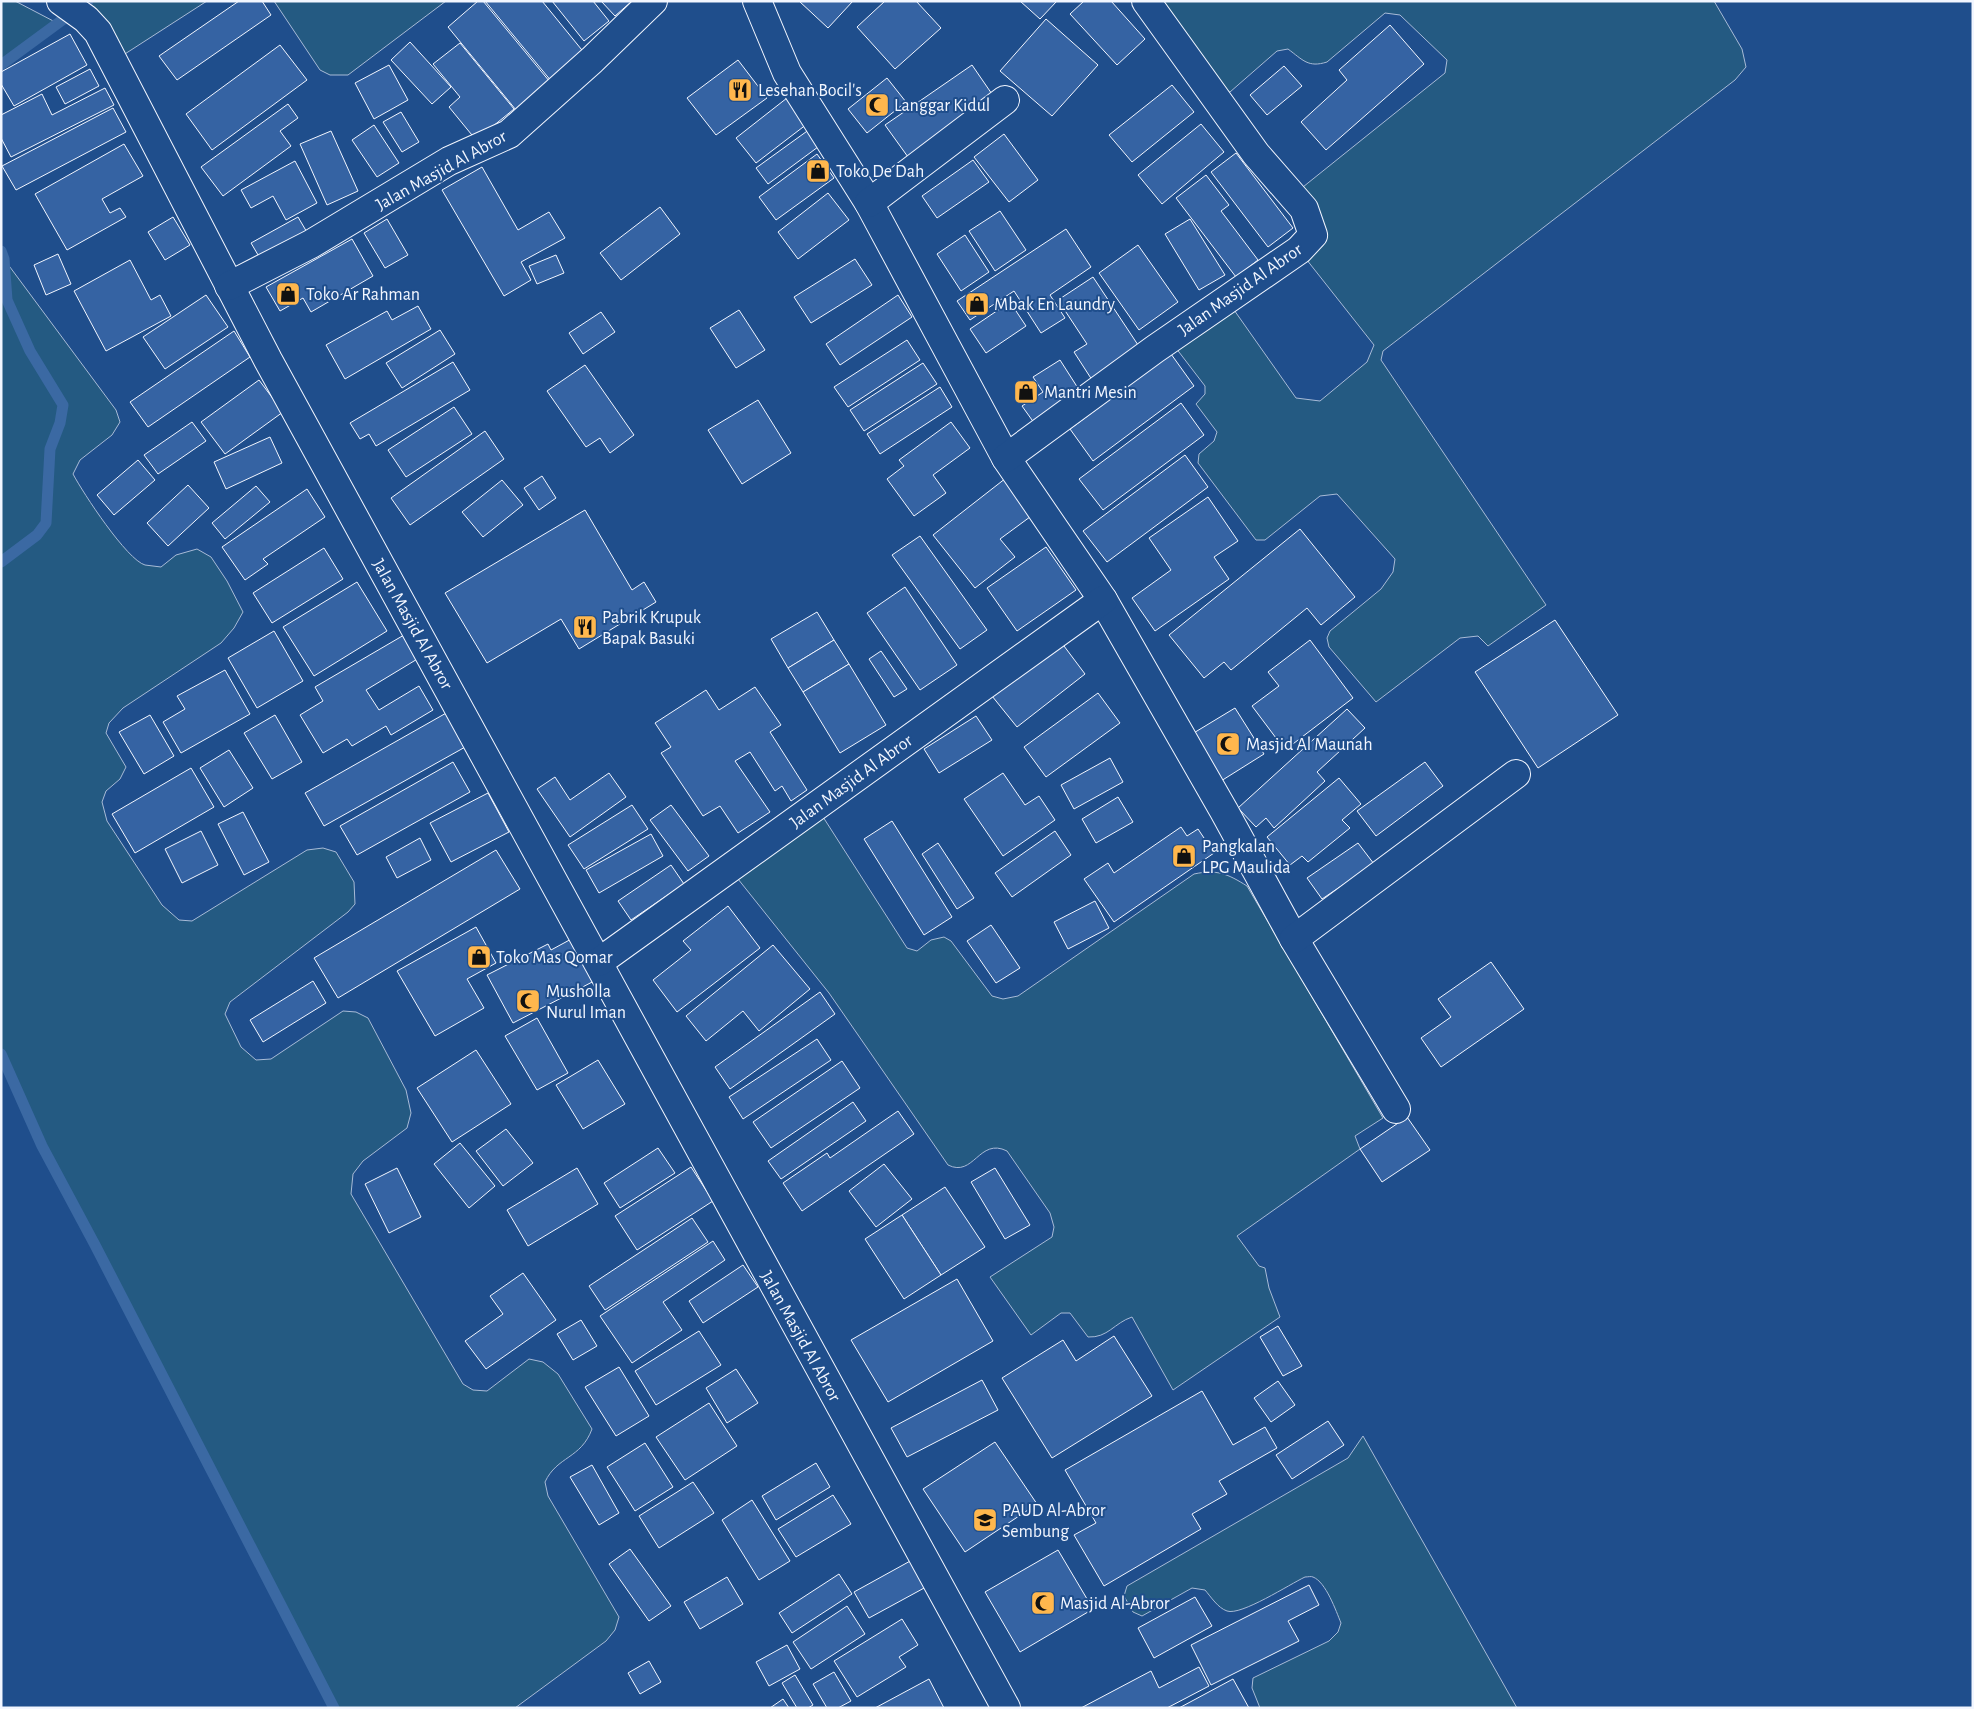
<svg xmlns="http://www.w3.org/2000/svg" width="1974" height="1709" font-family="'Alegreya Sans',sans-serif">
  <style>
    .green { fill: #245a82; stroke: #a8bbd7 }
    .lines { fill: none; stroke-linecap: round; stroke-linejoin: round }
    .stream { stroke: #3b69a3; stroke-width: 11 }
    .building { fill: #3563a3; stroke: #f2f6ff }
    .minor-casing { stroke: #f2f6ff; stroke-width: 30 }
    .minor { stroke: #1f4e8c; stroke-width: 28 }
    .labels { text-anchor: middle; stroke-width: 4; stroke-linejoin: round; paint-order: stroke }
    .poi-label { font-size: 18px; fill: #f2f6ff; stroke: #1f4e8c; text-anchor: start }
    .street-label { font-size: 18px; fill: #f2f6ff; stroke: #1f4e8c }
  </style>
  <rect width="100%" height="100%" fill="#1f4e8c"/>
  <g class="green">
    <polygon points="1,1 15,1 59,24 1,65"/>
    <polygon points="61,1 207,1 114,61"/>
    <polygon points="274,1 446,1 348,75 330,75 320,70"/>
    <path d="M1146 1H1714L1742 49 1746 67 1735 80 1383 351 1381 360 1546 605 1488 646 1478 636 1460 638 1376 702 1329 647 1327 638 1330 631 1381 589 1393 572 1395 559 1337 494 1320 496 1265 540H1256L1198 463 1199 454 1214 441 1217 432 1196 404 1205 394V386L1169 339 1227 300 1296 398 1320 401 1367 362 1374 345 1299 250 1313 235 1293 195 1445 73 1447 60 1400 15 1385 13 1327 62C1308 68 1303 60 1288 49L1277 51 1230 92 1213 93Z"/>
    <path d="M1 251 4 259 116 410 120 422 112 435 80 460 73 474C83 493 127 560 145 565 150 566 156 566 161 567L176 555 197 549 211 557 227 581 243 612 234 628 221 643 123 708 109 723 106 733 126 767 120 779 106 791 102 802 107 821 162 905 179 920 192 921 307 850 323 848 336 852 354 882 355 904 348 912 230 1002 225 1014 241 1047 256 1060 271 1059 343 1011 356 1012 368 1018 406 1090 411 1113 407 1128 363 1161 353 1174 351 1194 463 1384 473 1390 487 1391 529 1359 543 1362 558 1374 592 1429C581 1459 557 1456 545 1482L548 1496 619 1617 615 1630 606 1641 515 1708H334L95 1245 42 1146 1 1054Z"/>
    <path d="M816 806 907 948 917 951 931 940 944 937 951 941 992 996 1003 999 1018 996 1194 874C1217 869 1228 874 1247 886L1383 1118 1355 1136 1360 1149 1237 1236 1259 1266 1265 1268 1269 1288 1280 1317 1173 1390 1132 1317C1114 1323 1108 1338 1088 1337L1070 1313H1061L1031 1335 990 1277 1052 1237 1054 1227 1050 1213 1007 1151C979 1137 974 1178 948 1165L829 993 730 869Z"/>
    <path d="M1363 1436 1517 1708H1260L1252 1688 1253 1678 1329 1641 1338 1632 1341 1623C1336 1611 1326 1582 1313 1577 1311 1576 1308 1577 1305 1577 1290 1584 1241 1616 1227 1611 1218 1608 1211 1597 1205 1590L1192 1588 1142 1616 1133 1612 1124 1596 1127 1586 1348 1458Z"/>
  </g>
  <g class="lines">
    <g class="stream">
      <polyline points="1,65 88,1"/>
      <polyline points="1,251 4,259 7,300 30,351 63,405 60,423 50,449 46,523 37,535 1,562"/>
      <polyline points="1,1054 42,1146 95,1245 334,1708"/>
    </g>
  </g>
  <g class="building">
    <polygon points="239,1 262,1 271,15 177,80 159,56"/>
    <polygon points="478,1 483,1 550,82 516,110 448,27"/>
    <polygon points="485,1 542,1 586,55 552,82"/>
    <polygon points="552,1 593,1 609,21 584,41"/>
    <polygon points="601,1 632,1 615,16"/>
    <polygon points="799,1 853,1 828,28"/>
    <polygon points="885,1 916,1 941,28 895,69 857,27"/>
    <polygon points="1020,1 1057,1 1040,19"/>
    <polygon points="1084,1 1111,1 1145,39 1117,65 1070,14"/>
    <polygon points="1046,19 1098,65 1052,116 1000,71"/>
    <polygon points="1390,25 1424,64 1326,150 1301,122 1347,80 1339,70"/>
    <polygon points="70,34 87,65 14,106 1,84 1,72"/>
    <polygon points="410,42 451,87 432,104 391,60"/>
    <polygon points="460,43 514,109 476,140 449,107 460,97 433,64"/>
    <polygon points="280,45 307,80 212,150 186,114"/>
    <polygon points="738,60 767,98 716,135 687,98"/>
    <polygon points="389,65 408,100 374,119 355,83"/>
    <polygon points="972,65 994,97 908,157 885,125"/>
    <polygon points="1284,66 1302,86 1267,115 1250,95"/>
    <polygon points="90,69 99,86 65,104 56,87"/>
    <polygon points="887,78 906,102 867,133 848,109"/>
    <polygon points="1172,85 1194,112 1132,162 1109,135"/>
    <polygon points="105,88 114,105 11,157 1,138 1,115 42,94 52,115"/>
    <polygon points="787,98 807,124 756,163 736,138"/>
    <polygon points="288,104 298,118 280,131 291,146 223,196 201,167"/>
    <polygon points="113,108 126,132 16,190 2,166"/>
    <polygon points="401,112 419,142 402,152 383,122"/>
    <polygon points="1201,124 1224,152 1162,204 1138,175"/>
    <polygon points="374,125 399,163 377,177 352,140"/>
    <polygon points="810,129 822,144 768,184 756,168"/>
    <polygon points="331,131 358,191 327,205 300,144"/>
    <polygon points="1004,134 1038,180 1009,202 974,157"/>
    <polygon points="124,144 143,176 102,199 110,213 120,208 126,217 67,250 35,194"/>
    <polygon points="1236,153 1293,228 1268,247 1211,172"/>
    <polygon points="817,154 834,178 776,220 759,197"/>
    <polygon points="973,160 989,182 937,218 922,196"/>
    <polygon points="295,161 317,203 286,220 273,196 251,208 241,190"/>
    <polygon points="482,167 518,230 549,212 565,238 521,262 531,280 504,296 442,190"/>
    <polygon points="1206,175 1229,205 1221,211 1258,260 1236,277 1176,198"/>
    <polygon points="828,193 849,220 798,259 778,232"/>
    <polygon points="660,207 680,234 621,280 600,253"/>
    <polygon points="1000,211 1026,250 995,271 969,231"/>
    <polygon points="173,217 190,245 165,260 148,232"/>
    <polygon points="298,217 308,234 261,260 251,243"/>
    <polygon points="387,219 408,255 385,268 364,233"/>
    <polygon points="1190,219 1225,275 1199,290 1165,234"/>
    <polygon points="1066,229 1091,267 1050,295 1065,318 1041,333 1014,291 970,320 957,301"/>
    <polygon points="965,235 989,272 961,291 937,254"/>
    <polygon points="352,239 373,276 311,312 303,298 280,311 266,287"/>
    <polygon points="1138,245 1178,302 1139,330 1099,273"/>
    <polygon points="58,254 71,284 46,295 34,265"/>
    <polygon points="556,255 564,273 537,284 529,266"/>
    <polygon points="855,259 872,285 811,323 794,297"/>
    <polygon points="130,260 151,300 160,295 171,316 106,351 74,291"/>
    <polygon points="1093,277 1142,351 1094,383 1074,352 1087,344 1058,300"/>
    <polygon points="206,295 228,327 165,369 143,337"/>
    <polygon points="898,295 912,317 840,365 826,344"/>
    <polygon points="1010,302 1026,326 986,353 970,329"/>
    <polygon points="418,306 431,329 345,379 326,345 387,311 392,320"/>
    <polygon points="739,310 765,350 736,368 710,328"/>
    <polygon points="601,312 615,332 583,354 569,333"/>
    <polygon points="440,330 455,354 402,388 386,363"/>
    <polygon points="234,331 250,357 148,427 130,402"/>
    <polygon points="907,340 920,360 848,407 834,387"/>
    <polygon points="1171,354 1194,386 1093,461 1070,429"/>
    <polygon points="1060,360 1083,396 1037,427 1022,406 1043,392 1033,377"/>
    <polygon points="453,362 470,390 376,446 369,434 360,439 350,423"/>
    <polygon points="923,363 937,384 864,431 850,410"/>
    <polygon points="585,365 634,435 610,453 600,438 586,447 547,391"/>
    <polygon points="259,380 283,412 225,454 201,422"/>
    <polygon points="940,387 952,407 880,454 867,434"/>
    <polygon points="758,400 791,453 742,484 708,430"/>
    <polygon points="1181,403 1204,435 1103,510 1079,479"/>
    <polygon points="454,407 472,434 406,477 388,450"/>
    <polygon points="192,422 206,441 158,474 144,455"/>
    <polygon points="951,422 970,448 933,475 946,493 914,516 887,479 904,466 899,460"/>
    <polygon points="485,431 504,459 410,525 391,498"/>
    <polygon points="270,437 282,463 226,489 214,462"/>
    <polygon points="1185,455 1208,487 1107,562 1083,531"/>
    <polygon points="138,460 155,480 114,515 97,495"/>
    <polygon points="542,476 556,498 539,510 524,488"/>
    <polygon points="1006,478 1034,514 1000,539 1015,557 975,588 933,535"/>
    <polygon points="502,480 523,505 483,537 462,512"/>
    <polygon points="188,485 209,508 168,546 147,523"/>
    <polygon points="256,486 270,502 225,539 212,523"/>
    <polygon points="307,489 325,517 263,559 268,564 245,580 222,547"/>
    <polygon points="1208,497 1238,541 1214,557 1229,579 1155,631 1132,598 1171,570 1149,538"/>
    <polygon points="585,510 632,590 644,582 656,602 579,649 561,619 487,663 445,593"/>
    <polygon points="1300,529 1355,597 1321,625 1307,608 1231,670 1224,662 1204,678 1169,635"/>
    <polygon points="920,536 987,630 960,649 892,555"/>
    <polygon points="1046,547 1076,590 1017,631 987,588"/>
    <polygon points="324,548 343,579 272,623 253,593"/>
    <polygon points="357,582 387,631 314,676 283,627"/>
    <polygon points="905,587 957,665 920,690 867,613"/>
    <polygon points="817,612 834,640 788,668 771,639"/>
    <polygon points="1555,620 1618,715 1538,768 1475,672"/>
    <polygon points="274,631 303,681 257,708 228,658"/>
    <polygon points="404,635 419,658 366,690 379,710 419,686 433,710 391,735 386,726 352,746 347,739 323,753 300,715 323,701 315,687"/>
    <polygon points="834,640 849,664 803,692 788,668"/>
    <polygon points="1310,640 1353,698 1285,750 1252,706 1279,686 1268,672"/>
    <polygon points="1061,642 1085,674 1017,727 992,696"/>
    <polygon points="881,651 907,689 894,697 869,659"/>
    <polygon points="849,664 886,725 840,753 803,692"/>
    <polygon points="225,670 250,714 181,753 163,722 185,709 177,696"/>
    <polygon points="755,687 781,725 770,732 807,790 791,801 782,786 775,791 750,752 735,761 770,812 738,833 720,806 703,816 661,753 671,747 655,723 706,690 719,710"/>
    <polygon points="1098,693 1120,723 1046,777 1024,747"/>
    <polygon points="1235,708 1264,754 1221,781 1192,734"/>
    <polygon points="1347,709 1365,728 1317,772 1325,781 1274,828 1266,818 1256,827 1238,808"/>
    <polygon points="448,712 467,746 324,826 305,793"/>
    <polygon points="150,715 174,756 144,774 119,732"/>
    <polygon points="275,715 302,762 272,779 244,733"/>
    <polygon points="976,716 992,740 939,773 924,749"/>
    <polygon points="229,750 253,788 224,807 200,768"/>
    <polygon points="1110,758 1123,782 1074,809 1061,785"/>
    <polygon points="453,762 470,792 357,855 340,826"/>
    <polygon points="1425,762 1443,786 1376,836 1357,811"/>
    <polygon points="191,768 214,807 135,853 112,814"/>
    <polygon points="609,773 626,797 570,837 537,789 555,777 570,800"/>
    <polygon points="1003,773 1025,805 1039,796 1055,820 1003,856 964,799"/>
    <polygon points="1339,778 1361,804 1342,820 1350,828 1308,862 1302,856 1290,865 1267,837"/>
    <polygon points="488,793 509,832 451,862 430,823"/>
    <polygon points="1118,797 1133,822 1096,843 1082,819"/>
    <polygon points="632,805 648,829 584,869 568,845"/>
    <polygon points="671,805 709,856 688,871 650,820"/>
    <polygon points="243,812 269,862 244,875 218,824"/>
    <polygon points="892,821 952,917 924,935 864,839"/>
    <polygon points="1181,827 1187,836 1198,829 1214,853 1114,922 1084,879 1108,863 1114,873"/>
    <polygon points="201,831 218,865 182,883 165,849"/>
    <polygon points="1055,831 1071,855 1012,897 995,873"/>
    <polygon points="651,834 663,856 599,893 586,870"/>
    <polygon points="420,838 431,860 397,878 386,857"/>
    <polygon points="938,843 974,898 957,909 922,854"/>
    <polygon points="1358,843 1374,864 1322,899 1307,878"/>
    <polygon points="496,850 520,889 338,998 314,958"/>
    <polygon points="671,865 684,884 631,920 618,901"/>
    <polygon points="1095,901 1109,928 1068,949 1054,922"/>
    <polygon points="728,906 760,948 677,1012 653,980 691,950 683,941"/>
    <polygon points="991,925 1020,968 996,983 967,941"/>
    <polygon points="476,927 496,963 467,979 484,1008 435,1036 397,971"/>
    <polygon points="575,937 598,979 513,1023 487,975 548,944 551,950"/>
    <polygon points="773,945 810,989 759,1031 743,1011 706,1041 686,1016"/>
    <polygon points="1491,962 1524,1009 1441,1067 1421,1038 1451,1017 1438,999"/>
    <polygon points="313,981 326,1003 263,1042 250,1020"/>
    <polygon points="820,992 835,1014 730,1089 715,1067"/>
    <polygon points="537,1018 568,1073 537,1090 505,1036"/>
    <polygon points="817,1039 831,1060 743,1119 729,1097"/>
    <polygon points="476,1050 511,1104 452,1142 417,1088"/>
    <polygon points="598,1060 625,1104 583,1129 556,1085"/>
    <polygon points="842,1061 860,1088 771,1148 753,1122"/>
    <polygon points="853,1102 866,1121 781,1179 768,1161"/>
    <polygon points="898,1111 914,1134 802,1211 783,1183 827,1153 830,1158"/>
    <polygon points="1407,1117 1430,1150 1382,1182 1360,1149"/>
    <polygon points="506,1129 533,1163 503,1186 476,1151"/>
    <polygon points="460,1143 495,1186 469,1208 434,1164"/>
    <polygon points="658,1148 675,1173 620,1208 604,1183"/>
    <polygon points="884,1164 912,1199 876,1227 849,1191"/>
    <polygon points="691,1167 713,1201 637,1250 615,1216"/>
    <polygon points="397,1168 421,1217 389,1233 365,1184"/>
    <polygon points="577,1168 598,1204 528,1246 507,1210"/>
    <polygon points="995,1168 1030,1225 1005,1239 971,1182"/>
    <polygon points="945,1187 985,1247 941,1275 902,1215"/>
    <polygon points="902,1215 941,1275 904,1299 865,1239"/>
    <polygon points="692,1218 708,1242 605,1310 589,1286"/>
    <polygon points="713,1241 725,1260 663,1302 682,1330 632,1363 600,1316"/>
    <polygon points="743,1265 758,1287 703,1323 689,1301"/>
    <polygon points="523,1273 556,1320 486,1369 465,1341 503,1314 490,1296"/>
    <polygon points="957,1279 993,1341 888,1402 851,1340"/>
    <polygon points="581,1320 597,1346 573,1360 557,1334"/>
    <polygon points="1278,1326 1302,1366 1283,1376 1260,1337"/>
    <polygon points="699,1331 721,1365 656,1405 635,1371"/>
    <polygon points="1114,1336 1152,1396 1052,1458 1002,1378 1063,1340 1076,1361"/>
    <polygon points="619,1367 649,1416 616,1436 585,1387"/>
    <polygon points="736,1369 758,1403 727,1423 706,1388"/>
    <polygon points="982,1380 998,1410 907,1457 891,1428"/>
    <polygon points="1278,1381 1295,1405 1271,1422 1254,1398"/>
    <polygon points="1202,1391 1233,1445 1265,1427 1277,1448 1219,1481 1227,1494 1192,1514 1201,1529 1104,1586 1074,1535 1096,1523 1065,1470"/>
    <polygon points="709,1403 737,1446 685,1480 656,1437"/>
    <polygon points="1328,1421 1344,1445 1292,1479 1276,1455"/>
    <polygon points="995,1442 1037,1504 965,1552 923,1489"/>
    <polygon points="645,1443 673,1487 635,1511 607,1467"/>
    <polygon points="816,1463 830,1487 776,1520 762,1496"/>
    <polygon points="592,1465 619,1513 599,1525 570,1477"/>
    <polygon points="693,1482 714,1513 659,1548 639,1516"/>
    <polygon points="833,1495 851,1524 796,1557 778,1529"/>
    <polygon points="752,1500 790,1561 759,1580 722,1520"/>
    <polygon points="630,1549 671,1606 649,1621 609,1564"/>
    <polygon points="1058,1550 1093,1609 1020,1652 985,1592"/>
    <polygon points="912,1560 926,1587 869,1618 854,1592"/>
    <polygon points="839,1574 852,1594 792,1633 779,1613"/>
    <polygon points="727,1577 743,1604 700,1629 684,1602"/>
    <polygon points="1309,1585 1319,1605 1288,1621 1299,1641 1211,1685 1191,1645"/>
    <polygon points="1195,1597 1212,1626 1154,1658 1138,1628"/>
    <polygon points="847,1606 865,1634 811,1669 793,1642"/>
    <polygon points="902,1619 918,1645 899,1657 906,1667 857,1697 834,1661"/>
    <polygon points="787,1645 800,1669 769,1686 756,1662"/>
    <polygon points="649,1661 661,1682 640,1694 628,1673"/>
    <polygon points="1199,1667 1209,1686 1167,1708 1081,1708 1151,1671 1159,1688"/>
    <polygon points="834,1672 851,1701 838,1708 827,1708 813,1684"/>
    <polygon points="795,1675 813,1705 808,1708 797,1708 782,1683"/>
    <polygon points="929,1679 944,1708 875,1708"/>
    <polygon points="1233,1679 1249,1708 1179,1708"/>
    <polygon points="783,1699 789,1708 770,1708"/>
  </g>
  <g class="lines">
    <defs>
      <g id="minor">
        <polyline points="61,1 86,19 98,32 268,360 1006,1708"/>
        <polyline points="757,1 787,73 869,203 1006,458 1103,600 1224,811 1294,939 1396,1109"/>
        <polyline points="869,203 1005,100"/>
        <polyline points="229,286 311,244 449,161 509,134 592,60 653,1"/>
        <polyline points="1006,458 1155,349 1299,250 1313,235 1304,209 1256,154 1146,1"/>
        <polyline points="1294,939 1516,774"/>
        <polyline points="599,962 1103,600"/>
      </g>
    </defs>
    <use href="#minor" class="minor-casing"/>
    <use href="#minor" class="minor"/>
  </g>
  <defs>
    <symbol id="restaurant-square" viewBox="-11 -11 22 22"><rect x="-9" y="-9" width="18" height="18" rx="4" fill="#ffb74d" stroke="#1f4e8c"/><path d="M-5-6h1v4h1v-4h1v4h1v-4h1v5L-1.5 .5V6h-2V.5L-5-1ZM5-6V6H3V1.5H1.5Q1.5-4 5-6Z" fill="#111"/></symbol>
    <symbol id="mosque-square" viewBox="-11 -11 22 22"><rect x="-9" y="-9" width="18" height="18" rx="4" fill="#ffb74d" stroke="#1f4e8c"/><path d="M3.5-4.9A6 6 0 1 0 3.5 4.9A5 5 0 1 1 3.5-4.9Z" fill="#111"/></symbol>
    <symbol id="shop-square" viewBox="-11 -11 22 22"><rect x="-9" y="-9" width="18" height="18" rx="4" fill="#ffb74d" stroke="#1f4e8c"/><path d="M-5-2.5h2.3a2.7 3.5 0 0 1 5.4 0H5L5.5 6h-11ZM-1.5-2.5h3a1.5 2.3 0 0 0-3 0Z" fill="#111"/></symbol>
    <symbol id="school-square" viewBox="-11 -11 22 22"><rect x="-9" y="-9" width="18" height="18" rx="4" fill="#ffb74d" stroke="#1f4e8c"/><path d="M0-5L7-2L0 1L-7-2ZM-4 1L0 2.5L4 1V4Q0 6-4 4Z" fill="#111"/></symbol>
  </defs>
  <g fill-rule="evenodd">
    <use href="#restaurant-square" x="726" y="76" width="28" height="28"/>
    <use href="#mosque-square" x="863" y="91" width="28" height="28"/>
    <use href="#shop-square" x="804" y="157" width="28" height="28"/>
    <use href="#shop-square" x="274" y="280" width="28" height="28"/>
    <use href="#shop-square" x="963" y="290" width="28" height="28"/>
    <use href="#shop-square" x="1012" y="378" width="28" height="28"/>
    <use href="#restaurant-square" x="571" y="613" width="28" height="28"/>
    <use href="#mosque-square" x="1214" y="730" width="28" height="28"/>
    <use href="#shop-square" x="1170" y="842" width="28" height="28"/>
    <use href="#shop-square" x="465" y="943" width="28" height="28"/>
    <use href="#mosque-square" x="514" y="987" width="28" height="28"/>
    <use href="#school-square" x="971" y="1506" width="28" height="28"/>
    <use href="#mosque-square" x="1029" y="1589" width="28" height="28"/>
  </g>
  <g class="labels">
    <g class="poi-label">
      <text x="758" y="96">Lesehan Bocil's</text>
      <text x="894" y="111">Langgar Kidul</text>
      <text x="836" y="177">Toko De Dah</text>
      <text x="306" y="300">Toko Ar Rahman</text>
      <text x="994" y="310">Mbak En Laundry</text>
      <text x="1044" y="398">Mantri Mesin</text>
      <text x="602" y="623">Pabrik Krupuk<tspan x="602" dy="21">Bapak Basuki</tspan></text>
      <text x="1246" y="750">Masjid Al Maunah</text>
      <text x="1202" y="852">Pangkalan<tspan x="1202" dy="21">LPG Maulida</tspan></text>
      <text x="496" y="963">Toko Mas Qomar</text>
      <text x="546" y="997">Musholla<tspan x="546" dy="21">Nurul Iman</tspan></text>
      <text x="1002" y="1516">PAUD Al-Abror<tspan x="1002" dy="21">Sembung</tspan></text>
      <text x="1060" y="1609">Masjid Al-Abror</text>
    </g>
    <g class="street-label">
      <text transform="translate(441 170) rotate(-29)" y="6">Jalan Masjid Al Abror</text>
      <text transform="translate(1240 289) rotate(-35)" y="6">Jalan Masjid Al Abror</text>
      <text transform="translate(413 624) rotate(61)" y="6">Jalan Masjid Al Abror</text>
      <text transform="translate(851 781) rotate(-36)" y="6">Jalan Masjid Al Abror</text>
      <text transform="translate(801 1336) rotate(61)" y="6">Jalan Masjid Al Abror</text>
    </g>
  </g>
  <rect width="1974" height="1709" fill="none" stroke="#f2f6ff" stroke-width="5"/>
</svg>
